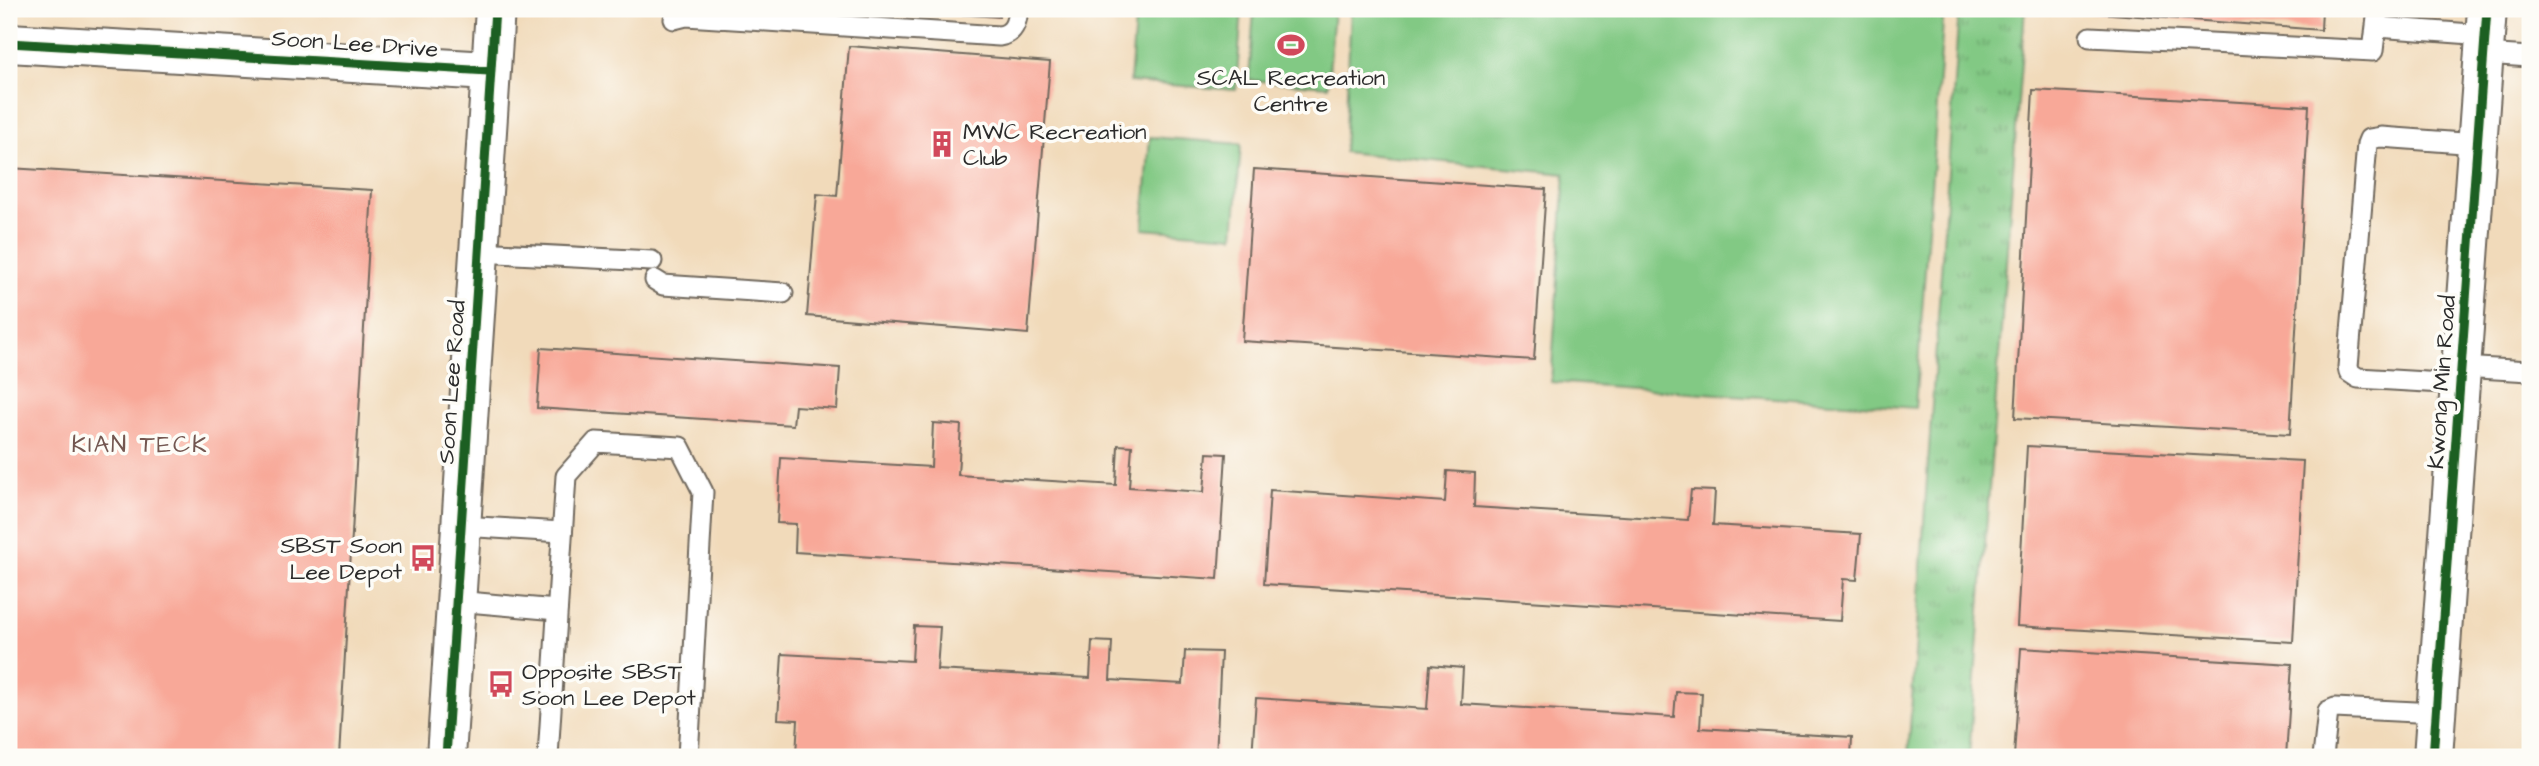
<svg xmlns="http://www.w3.org/2000/svg" width="2539" height="766" font-family="'Architects Daughter',sans-serif">
  <style>
    .grass { fill: url(#grass-tufts); stroke: #567a58; stroke-width: 2 }
    .pitch { fill: #82c984; stroke: #567a58; stroke-width: 2 }
    .building { fill: #f8a898 }
    .lines { fill: none; stroke-linecap: round; stroke-linejoin: round }
    .service-casing { stroke: #70685d; stroke-width: 23 }
    .minor-casing { stroke: #70685d; stroke-width: 42 }
    .service { stroke: #fff; stroke-width: 19 }
    .minor { stroke: #fff; stroke-width: 38 }
    .cycleway-casing { stroke: #fdfcf7; stroke-width: 13 }
    .cycleway { stroke: #1b5e20; stroke-width: 9 }
    .labels { text-anchor: middle; stroke-width: 7; stroke-linejoin: round; paint-order: stroke }
    .street-label { font-size: 23px; fill: #2b2b2b; stroke: #fdfcf7 }
    .poi-label { font-size: 23px; fill: #2b2b2b; stroke: #fdfcf7; text-anchor: start }
    .neighbourhood-label { font-size: 24px; letter-spacing: 2px; fill: #735751; stroke: #fdfcf7 }
  </style>
  <defs>
    <pattern id="grass-tufts" width="24" height="20" patternUnits="userSpaceOnUse" patternTransform="scale(1.75)"><rect width="24" height="20" fill="#82c984"/><path d="M3 7l-1-3M5 7V3M7 7l1-3M15 17l-1-3M17 17v-4M19 17l1-3" fill="none" stroke="#6ba36c"/></pattern>
  </defs>
  <rect width="100%" height="100%" fill="#fdfcf7"/>
  <filter id="ink" filterUnits="userSpaceOnUse"><feTurbulence type="fractalNoise" baseFrequency=".0143" numOctaves="2"/><feDisplacementMap in="SourceGraphic" scale="14" xChannelSelector="R" yChannelSelector="G"/><feConvolveMatrix kernelMatrix="1 2 1 2 8 2 1 2 1" color-interpolation-filters="sRGB"/></filter>
  <filter id="wash" filterUnits="userSpaceOnUse"><feTurbulence type="fractalNoise" baseFrequency=".00686" numOctaves="4" result="noise"/><feDisplacementMap in="SourceGraphic" scale="28" xChannelSelector="R" yChannelSelector="G"/><feGaussianBlur stdDeviation="1.57" result="paint"/><feColorMatrix in="noise" values="0 0 0 0 0 0 0 0 0 0 0 0 0 0 0 0 0 1.4 0 .05"/><feComposite in="paint" operator="in"/></filter>
  <g filter="url(#wash)">
    <rect width="100%" height="100%" fill="#f1daba"/>
    <polygon class="grass" points="1959,9 2025,9 1969,757 1908,757"/>
    <g class="pitch">
      <polygon points="1136,9 1242,9 1236,90 1130,82"/>
      <polygon points="1254,9 1334,9 1328,86 1249,80"/>
      <polygon points="1351,9 1944,9 1915,408 1551,382 1565,174 1344,152"/>
      <polygon points="1150,137 1241,144 1234,236 1143,229"/>
    </g>
    <g id="blocks">
      <g class="building">
        <polygon points="914,9 1000,9 999,17 914,11"/>
        <polygon points="2073,9 2322,9 2321,30 2073,11"/>
        <polygon points="849,46 1050,62 1028,334 807,316 817,194 837,196"/>
        <polygon points="2033,90 2309,106 2290,434 2015,418"/>
        <polygon points="9,168 372,190 339,757 9,757"/>
        <polygon points="1254,169 1546,189 1534,360 1242,341"/>
        <polygon points="541,348 840,368 837,409 795,406 793,425 537,408"/>
        <polygon points="933,423 961,425 958,475 1116,485 1118,445 1132,446 1129,487 1204,492 1207,453 1226,454 1218,579 795,552 796,524 777,523 781,458 931,467"/>
        <polygon points="2027,446 2303,461 2293,642 2017,626"/>
        <polygon points="1447,471 1475,473 1474,507 1688,520 1691,490 1715,491 1713,525 1861,534 1857,580 1843,579 1840,621 1264,584 1270,490 1445,502"/>
        <polygon points="914,626 940,627 937,670 1090,678 1092,641 1112,642 1110,680 1183,684 1185,651 1221,652 1216,757 840,757 796,755 798,720 778,719 782,654 912,661"/>
        <polygon points="2021,648 2292,664 2286,757 2014,757"/>
        <polygon points="1430,665 1463,668 1461,704 1674,717 1676,692 1702,693 1700,728 1852,737 1851,757 1252,757 1256,698 1427,709"/>
      </g>
    </g>
  </g>
  <g filter="url(#ink)">
    <use href="#blocks" fill-opacity="0" stroke="#70685d" stroke-width="2"/>
    <g class="lines">
      <defs>
        <g id="service">
          <path d="M674 19 686 16 999 36C1014 34 1017 22 1018 9"/>
          <polyline points="2377,27 2485,35"/>
          <polyline points="2090,37 2373,51 2378,9"/>
          <polyline points="2484,54 2530,57"/>
          <polyline points="478,252 652,261"/>
          <polyline points="655,280 663,285 783,293"/>
          <polyline points="2461,367 2530,371"/>
          <polyline points="2460,384 2358,378 2349,372 2348,367 2367,144 2369,139 2381,137 2477,144"/>
          <polyline points="461,526 562,532"/>
          <polyline points="456,601 557,610"/>
          <polyline points="548,757 566,476 596,442 680,447 703,492 688,757"/>
          <polyline points="2323,757 2328,711 2335,708 2436,713"/>
        </g>
        <g id="minor">
          <polyline points="9,43 489,71"/>
          <polyline points="446,757 495,9"/>
          <polyline points="2433,757 2487,9"/>
        </g>
      </defs>
      <use href="#service" class="service-casing"/>
      <use href="#minor" class="minor-casing"/>
      <use href="#service" class="service"/>
      <use href="#minor" class="minor"/>
      <defs>
        <g id="cycleway">
          <polyline points="9,43 489,71"/>
          <polyline points="446,757 495,9"/>
          <polyline points="2433,757 2487,9"/>
        </g>
      </defs>
      <use href="#cycleway" class="cycleway-casing"/>
      <use href="#cycleway" class="cycleway"/>
    </g>
  </g>
  <defs>
    <symbol id="stadium-bare" viewBox="-9 -9 18 18"><path d="M0-5a6.5 5 0 1 0 0 10a6.5 5 0 1 0 0-10ZM-3.5-1.8h7v3.6h-7Z" fill="#d1495b" stroke="#fdfcf7" stroke-width="2.5" paint-order="stroke"/></symbol>
    <symbol id="building-bare" viewBox="-9 -9 18 18"><path d="M-4-6H4V6H1V3H-1V6H-4ZM-2.5-4.3h1.7v1.8h-1.7ZM.8-4.3h1.7v1.8H.8ZM-2.5-1h1.7V.8h-1.7ZM.8-1h1.7V.8H.8Z" fill="#d1495b" stroke="#fdfcf7" stroke-width="2.5" paint-order="stroke"/></symbol>
    <symbol id="bus-bare" viewBox="-9 -9 18 18"><path d="M-5-6H5V4H4V6H2V4H-2V6H-4V4H-5ZM-3.5-4V0h7V-4ZM-3.5 1.2v1.5H-2V1.2ZM2 1.2v1.5H3.5V1.2Z" fill="#d1495b" stroke="#fdfcf7" stroke-width="2.5" paint-order="stroke"/></symbol>
  </defs>
  <g fill-rule="evenodd">
    <use href="#stadium-bare" x="1272" y="26" width="38" height="38"/>
    <use href="#building-bare" x="923" y="125" width="38" height="38"/>
    <use href="#bus-bare" x="404" y="539" width="38" height="38"/>
    <use href="#bus-bare" x="482" y="665" width="38" height="38"/>
  </g>
  <g class="labels">
    <g class="street-label">
      <text transform="translate(355 43) rotate(4)" y="8">Soon Lee Drive</text>
      <text transform="translate(451 382) rotate(-86)" y="8">Soon Lee Road</text>
      <text transform="translate(2441 382) rotate(-86)" y="8">Kwong Min Road</text>
    </g>
    <g class="poi-label">
      <text x="1291" y="85" text-anchor="middle">SCAL Recreation<tspan x="1291" dy="26">Centre</tspan></text>
      <text x="963" y="139">MWC Recreation<tspan x="963" dy="26">Club</tspan></text>
      <text x="402" y="553" text-anchor="end">SBST Soon<tspan x="402" dy="26">Lee Depot</tspan></text>
      <text x="522" y="679">Opposite SBST<tspan x="522" dy="26">Soon Lee Depot</tspan></text>
    </g>
    <g class="neighbourhood-label">
      <text x="140" y="452">KIAN TECK</text>
    </g>
  </g>
  <rect width="2539" height="766" fill="none" stroke="#fdfcf7" stroke-width="35"/>
</svg>
